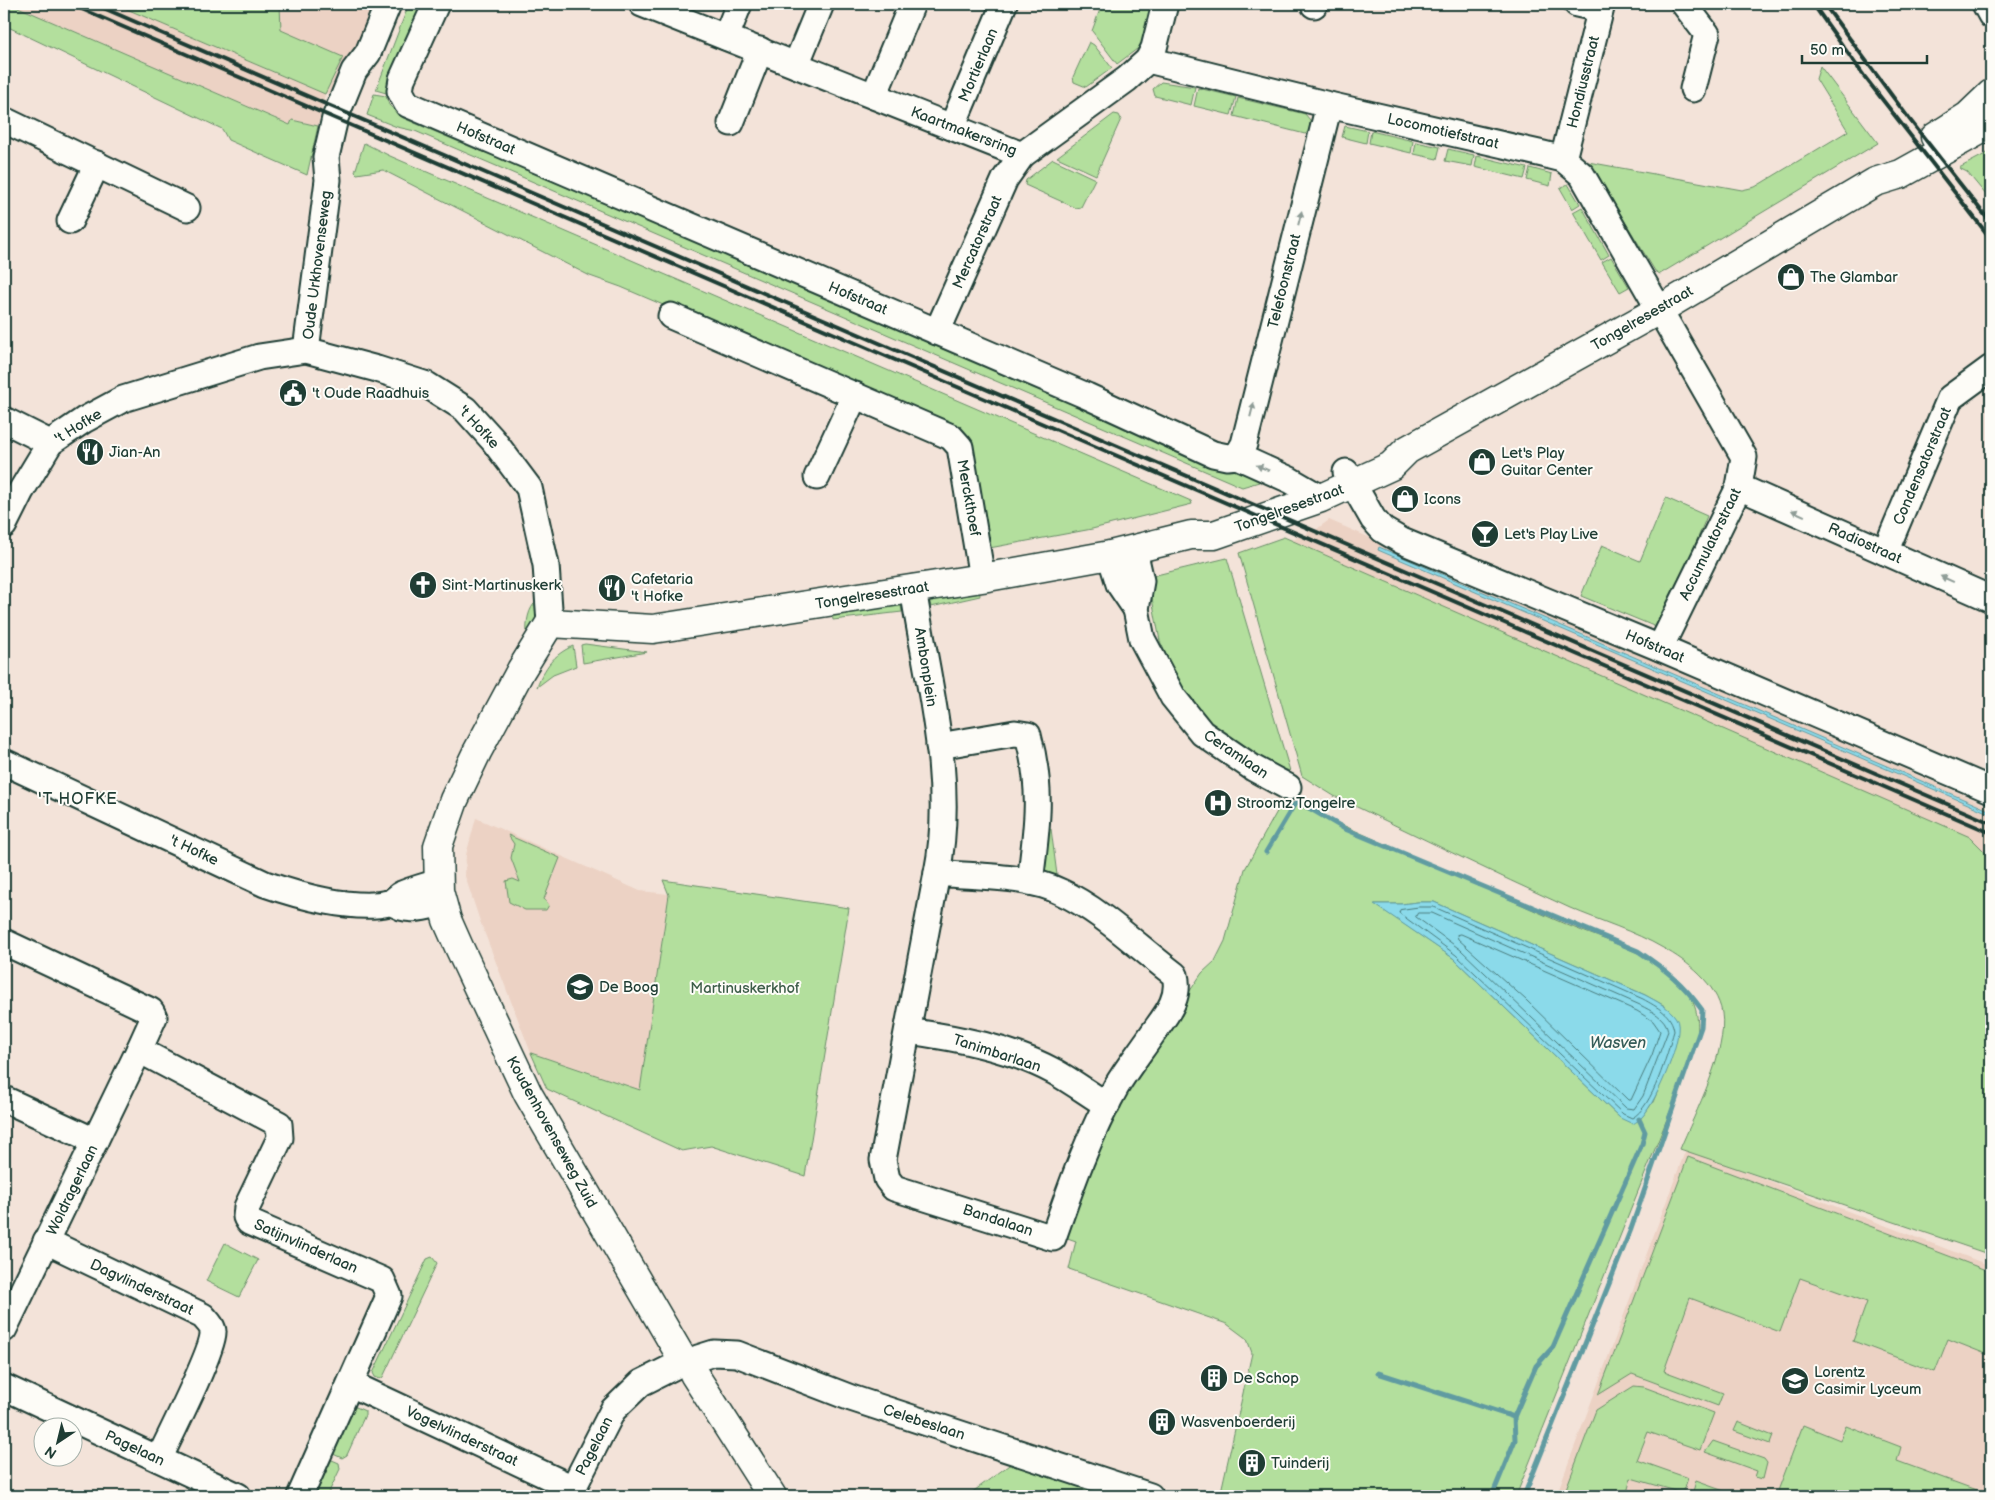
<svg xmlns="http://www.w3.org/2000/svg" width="1995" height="1500" font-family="'Balsamiq Sans',sans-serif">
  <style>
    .built { fill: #ecd2c4 }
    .green { fill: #b3df9d; stroke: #698e68; fill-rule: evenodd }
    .water { fill: #8bdaea; stroke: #609ba1 }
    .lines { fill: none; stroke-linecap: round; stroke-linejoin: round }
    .shore { stroke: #4a7c7d; stroke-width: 1 }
    .stream { stroke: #609ba1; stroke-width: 5 }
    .minor-casing { stroke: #1f3d34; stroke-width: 29 }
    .major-casing { stroke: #1f3d34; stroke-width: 31 }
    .minor { stroke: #fdfcf7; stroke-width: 25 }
    .major { stroke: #fdfcf7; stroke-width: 28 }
    .rail { stroke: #1f3d34; stroke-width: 4 }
    .oneway { fill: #8e9c96 }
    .labels { text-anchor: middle; stroke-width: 4; stroke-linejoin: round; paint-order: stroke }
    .street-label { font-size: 15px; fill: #1f3d34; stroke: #fdfcf7 }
    .poi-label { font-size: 15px; fill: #1f3d34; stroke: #fdfcf7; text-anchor: start }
    .park-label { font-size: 15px; fill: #3d5d49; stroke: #fdfcf7 }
    .neighbourhood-label { font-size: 16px; letter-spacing: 1px; fill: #1f3d34; stroke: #fdfcf7 }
    .water-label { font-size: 16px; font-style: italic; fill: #355c58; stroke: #fdfcf7 }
  </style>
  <rect width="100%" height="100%" fill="#f3e3d9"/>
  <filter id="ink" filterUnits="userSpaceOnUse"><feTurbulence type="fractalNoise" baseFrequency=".02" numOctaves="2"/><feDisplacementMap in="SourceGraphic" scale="10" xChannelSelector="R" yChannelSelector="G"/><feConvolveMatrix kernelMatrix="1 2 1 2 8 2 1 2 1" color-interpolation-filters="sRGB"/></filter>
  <g filter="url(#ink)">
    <g class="built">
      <polygon points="11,4 115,4 325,94 318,126 293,120 291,125"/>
      <polygon points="137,4 374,4 337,98 185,23"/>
      <polygon points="1329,520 1991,807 1991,858 1280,542 1295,539 1302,534 1306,535 1309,530 1313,532"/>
      <polygon points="476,818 640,891 669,894 640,1090 531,1053 480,921 465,876 466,855"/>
      <polygon points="1686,1149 1991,1266 1991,1496 1556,1496"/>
    </g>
    <g class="green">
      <polygon points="4,4 11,4 290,125 292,120 318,126 307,175 228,140 222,129 4,25"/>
      <polygon points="115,4 280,4 281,30 343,57 325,94"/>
      <polygon points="409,4 421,4 386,93 376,90"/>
      <polygon points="1102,4 1152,4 1141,46 1117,64 1092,31"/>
      <polygon points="1089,42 1094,45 1112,68 1086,87 1074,82 1073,77"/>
      <polygon points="1820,66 1878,143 1660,274 1655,271 1598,177 1577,160 1742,190 1755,187 1848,131 1816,79"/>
      <polygon points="1161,82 1195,87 1191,105 1155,96 1153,89"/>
      <polygon points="1198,88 1236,97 1231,115 1194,106"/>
      <polygon points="374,94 386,96 389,105 403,118 478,150 551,176 1258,480 1259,482 1242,487 415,131 397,127 367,115"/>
      <polygon points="1238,98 1305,114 1310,120 1310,131 1305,134 1234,116"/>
      <polygon points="1114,114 1119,115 1121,119 1096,175 1057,157"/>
      <polygon points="1345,126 1368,131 1366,143 1342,137"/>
      <polygon points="1371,131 1413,141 1411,153 1369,143"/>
      <polygon points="1416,142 1440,147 1437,159 1414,154"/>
      <polygon points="364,143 390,156 1191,501 1192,504 1092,529 984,549 960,432 621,287 590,276 383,170 357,174 355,172"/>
      <polygon points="1448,149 1474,155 1472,166 1445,161"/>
      <polygon points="1991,151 1991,201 1967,172 1959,168"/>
      <polygon points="1477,156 1527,168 1524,179 1475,167"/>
      <polygon points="1053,159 1095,179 1081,207 1076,208 1025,185 1026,180"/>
      <polygon points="1530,168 1552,174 1550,186 1527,180"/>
      <polygon points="1568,184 1580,204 1572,209 1560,188"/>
      <polygon points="1582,207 1609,255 1601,260 1573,212"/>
      <polygon points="1611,257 1629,287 1620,292 1602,262"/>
      <polygon points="1666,498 1707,516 1662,624 1656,627 1581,596 1602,545 1640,561"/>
      <path d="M1284 537 1970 837 1991 858V1255L1680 1149C1695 1113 1728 1051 1722 1013 1717 984 1688 962 1663 948 1634 931 1600 921 1570 908 1490 872 1412 833 1334 796L1302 776 1239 553Z"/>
      <polygon points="1227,558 1290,771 1252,758 1211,725 1182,691 1160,641 1148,577"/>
      <polygon points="979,585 980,596 931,607 928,594"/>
      <polygon points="900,599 902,612 833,620 832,613"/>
      <path d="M537 601 541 603 532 639 527 634C526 623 528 608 537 601Z"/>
      <polygon points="585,644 647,652 583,663 581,645"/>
      <path d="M573 646 576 666 553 675 537 687C545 667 553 655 573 646Z"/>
      <path d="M1284 799C1376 840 1467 880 1558 921 1598 939 1649 950 1680 982 1698 1002 1701 1023 1695 1049L1516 1496H1220L1252 1353 1247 1339 1227 1324 1069 1269 1076 1241 1059 1235 1084 1165 1146 1056 1202 973 1215 961 1225 941 1245 869ZM1418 902H1434L1645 995 1665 1006 1670 1062 1653 1102 1642 1117 1620 1118 1453 958 1375 904H1401Z"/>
      <polygon points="1051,829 1057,875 1054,879 1043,879 1043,831"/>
      <polygon points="508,835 560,858 544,899 549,905 546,910 525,910 509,902 506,881 513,879 520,882 511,858 514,844"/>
      <polygon points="663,880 849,908 805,1176 711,1146 682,1151 547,1089 531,1053 640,1090 669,895"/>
      <polygon points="1688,1157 1991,1272 1991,1356 1948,1339 1935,1372 1853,1341 1867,1302 1800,1278 1780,1332 1690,1298 1664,1371 1723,1393 1718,1406 1632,1374 1598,1395"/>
      <polygon points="225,1243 258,1260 239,1297 206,1281"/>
      <polygon points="432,1257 437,1263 383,1377 380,1379 375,1377 373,1373 427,1259"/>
      <polygon points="1634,1386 1644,1387 1714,1413 1700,1450 1648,1432 1637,1460 1688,1478 1683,1493 1631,1478 1626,1496 1571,1496 1564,1494 1596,1410"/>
      <polygon points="356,1407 365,1411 365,1415 347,1455 342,1458 333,1454 332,1451 352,1408"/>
      <polygon points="1738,1422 1773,1436 1770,1444 1734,1431"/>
      <polygon points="1803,1425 1840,1440 1846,1426 1901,1447 1897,1461 1987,1494 1991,1486 1991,1496 1776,1496"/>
      <polygon points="1713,1441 1764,1459 1767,1463 1763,1479 1755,1477 1757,1471 1705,1452"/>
      <polygon points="332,1460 339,1463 340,1469 327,1496 312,1496 327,1462"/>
      <polygon points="1012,1463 1115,1496 967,1496"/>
      <polygon points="1696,1481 1738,1496 1692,1495"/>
    </g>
    <g class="water">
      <polygon points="1379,547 1991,811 1991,814 1378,550"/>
      <path d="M1418 902H1434L1645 995C1656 1001 1669 1007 1676 1018 1687 1033 1655 1104 1642 1117 1640 1120 1636 1122 1633 1124L1620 1118 1453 958 1374 904H1401Z"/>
    </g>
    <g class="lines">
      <g class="shore">
        <path d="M1419 907H1434L1643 999C1657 1007 1672 1014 1674 1031 1667 1054 1653 1107 1632 1118L1623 1114 1456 955 1399 913 1400 910Z"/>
        <path d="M1418 913H1432L1640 1005C1651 1011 1666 1017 1668 1031L1643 1096 1634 1109 1626 1108 1461 950 1416 917Z"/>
        <polygon points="1461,934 1637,1011 1653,1021 1660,1031 1652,1055 1631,1100 1628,1100 1526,1000 1458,939 1457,935"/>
      </g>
      <g class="stream">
        <path d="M1266 852 1294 805 1299 802 1345 829 1638 951C1666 970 1683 983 1702 1010L1701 1027 1631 1229 1524 1496"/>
        <polyline points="1378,1373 1514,1417"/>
        <polyline points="1492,1496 1515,1440 1514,1417 1536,1366 1553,1347 1642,1144 1645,1132 1639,1119"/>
      </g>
      <defs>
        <g id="minor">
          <polyline points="436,4 402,79 400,91 407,104 1087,396 1213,454 1227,457 1237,456 1290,480 1321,498"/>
          <polyline points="642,4 1022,155 1127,79 1148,60 1154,48 1165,4"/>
          <polyline points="1577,4 1600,9"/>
          <polyline points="1684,4 1707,34 1693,89"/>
          <polyline points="1985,4 1991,15"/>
          <polyline points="1314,5 1314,4"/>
          <polyline points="726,37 739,4"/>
          <polyline points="1148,60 1329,105 1543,154 1563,159 1582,175 1744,457 1739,487 1660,648"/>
          <polyline points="796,65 821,4"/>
          <polyline points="874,96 912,4"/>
          <polyline points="4,120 187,208"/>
          <polyline points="731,123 760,50"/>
          <polyline points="952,127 1004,4"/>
          <polyline points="1563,159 1602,4"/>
          <polyline points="70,221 97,164"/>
          <polyline points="671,316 951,437 960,447 982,578"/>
          <polyline points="937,332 1005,179 1022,155"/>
          <polyline points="306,350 328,180 326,157 335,118 354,71 368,53 388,4"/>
          <polyline points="4,420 50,443"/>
          <polyline points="1237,456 1244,444 1329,105"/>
          <polyline points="1346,472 1373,519 1383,530 1402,541 1660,648 1991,790"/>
          <polyline points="817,477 855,395"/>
          <polyline points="1739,487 1991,599"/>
          <polyline points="4,525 21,491 50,443 84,420 123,399 259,357 306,350 377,369 427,385 465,409 493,440 529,488 546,565 550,623"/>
          <polyline points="1134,550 1141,581 1136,609 1142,639 1173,697 1202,733 1253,768 1288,787"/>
          <polyline points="1885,552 1950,398 1991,368"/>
          <polyline points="1110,555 1119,584 1136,609"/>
          <path d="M913 588C927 681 956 779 937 873"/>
          <path d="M939 746 1015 733 1028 735C1043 791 1037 826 1030 882"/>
          <path d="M4 762 265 884C299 896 354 911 389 903 395 901 397 896 402 894 413 889 426 886 438 882"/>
          <path d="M937 873C975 877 1027 875 1061 892 1101 910 1139 948 1175 975 1181 998 1166 1015 1153 1033 1141 1051 1127 1068 1116 1087 1089 1134 1071 1186 1053 1238L894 1188 887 1179 883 1160Z"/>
          <path d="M392 902C406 914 426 907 442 903"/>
          <polyline points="4,942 151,1011 154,1017 139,1050 279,1124 280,1138 247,1207 246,1217 249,1222 382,1280 389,1296 300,1496"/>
          <path d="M908 1031C957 1038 1011 1048 1055 1072 1073 1082 1089 1094 1107 1105"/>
          <polyline points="4,1099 95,1141"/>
          <path d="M46 1241 203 1316C207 1321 213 1326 213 1332 214 1349 169 1438 159 1459"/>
          <polyline points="4,1329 139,1050"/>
          <polyline points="698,1358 714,1353 737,1354 851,1398 1150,1496"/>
          <polyline points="351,1384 573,1488"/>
          <polyline points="4,1387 238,1496"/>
          <polyline points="569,1496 613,1410 641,1383 675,1366"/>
        </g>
        <g id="major">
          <polyline points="1935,137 1968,116 1991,94"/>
          <polyline points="679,1353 528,1094 459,947 447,920 439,891 438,846 454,800 477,752 521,670 550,623 653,629 982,578 1110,555 1191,535 1214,535 1321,498 1391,466 1407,450 1659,310 1875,182 1901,174 1991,124"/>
          <polyline points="694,1374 772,1496"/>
        </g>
      </defs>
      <use href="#minor" class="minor-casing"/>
      <use href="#major" class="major-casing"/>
      <use href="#minor" class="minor"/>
      <use href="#major" class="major"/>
      <g class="rail">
        <polyline points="70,4 1991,833"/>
        <polyline points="94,4 1991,823"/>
        <polyline points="1813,4 1864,76 1991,239"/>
        <polyline points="1824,4 1910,120 1991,223"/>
      </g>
    </g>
    <defs><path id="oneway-solid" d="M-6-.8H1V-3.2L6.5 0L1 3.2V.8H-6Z" transform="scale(1.25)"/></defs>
    <g class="oneway">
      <use href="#oneway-solid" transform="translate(1300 218) rotate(-76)"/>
      <use href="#oneway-solid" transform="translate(1252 410) rotate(-76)"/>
      <use href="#oneway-solid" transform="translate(1263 468) rotate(-157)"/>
      <use href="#oneway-solid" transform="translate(1798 513) rotate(-156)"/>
      <use href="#oneway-solid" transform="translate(1947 579) rotate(-156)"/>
    </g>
  </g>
  <defs>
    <symbol id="shop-disc" viewBox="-11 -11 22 22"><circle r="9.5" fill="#1f3d34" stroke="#fdfcf7"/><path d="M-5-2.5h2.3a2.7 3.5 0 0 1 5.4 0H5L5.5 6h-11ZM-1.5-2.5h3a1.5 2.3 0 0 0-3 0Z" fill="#fff"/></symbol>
    <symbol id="civic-disc" viewBox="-11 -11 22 22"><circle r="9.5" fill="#1f3d34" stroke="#fdfcf7"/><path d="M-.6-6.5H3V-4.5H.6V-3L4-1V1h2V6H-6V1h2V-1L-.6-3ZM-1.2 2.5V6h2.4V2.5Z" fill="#fff"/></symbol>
    <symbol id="restaurant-disc" viewBox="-11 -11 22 22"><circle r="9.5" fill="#1f3d34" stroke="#fdfcf7"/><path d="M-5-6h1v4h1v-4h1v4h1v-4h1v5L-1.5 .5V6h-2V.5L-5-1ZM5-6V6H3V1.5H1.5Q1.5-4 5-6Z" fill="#fff"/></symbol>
    <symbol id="bar-disc" viewBox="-11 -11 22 22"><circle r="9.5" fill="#1f3d34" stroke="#fdfcf7"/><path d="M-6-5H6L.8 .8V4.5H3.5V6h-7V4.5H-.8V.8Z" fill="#fff"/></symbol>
    <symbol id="church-disc" viewBox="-11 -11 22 22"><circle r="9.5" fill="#1f3d34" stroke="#fdfcf7"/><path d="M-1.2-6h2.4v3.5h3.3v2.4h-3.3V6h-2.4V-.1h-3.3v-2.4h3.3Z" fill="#fff"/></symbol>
    <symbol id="hospital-disc" viewBox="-11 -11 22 22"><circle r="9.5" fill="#1f3d34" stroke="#fdfcf7"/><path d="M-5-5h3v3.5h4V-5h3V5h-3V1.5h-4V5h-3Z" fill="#fff"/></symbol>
    <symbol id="school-disc" viewBox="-11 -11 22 22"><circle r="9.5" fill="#1f3d34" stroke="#fdfcf7"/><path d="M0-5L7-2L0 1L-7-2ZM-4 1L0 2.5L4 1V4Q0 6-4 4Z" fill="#fff"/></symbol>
    <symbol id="building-disc" viewBox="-11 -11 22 22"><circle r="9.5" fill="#1f3d34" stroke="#fdfcf7"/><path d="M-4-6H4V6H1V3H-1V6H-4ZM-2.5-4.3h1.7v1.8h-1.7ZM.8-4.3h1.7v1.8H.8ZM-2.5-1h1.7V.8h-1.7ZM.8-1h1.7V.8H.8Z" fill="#fff"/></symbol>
  </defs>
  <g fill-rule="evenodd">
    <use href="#shop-disc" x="1775" y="261" width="32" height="32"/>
    <use href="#civic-disc" x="277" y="377" width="32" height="32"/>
    <use href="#restaurant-disc" x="74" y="436" width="32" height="32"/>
    <use href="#shop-disc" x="1466" y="446" width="32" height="32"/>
    <use href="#shop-disc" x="1389" y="483" width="32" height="32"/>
    <use href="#bar-disc" x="1469" y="518" width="32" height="32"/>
    <use href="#church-disc" x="407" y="569" width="32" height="32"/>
    <use href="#restaurant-disc" x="596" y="572" width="32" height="32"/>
    <use href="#hospital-disc" x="1202" y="787" width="32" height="32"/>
    <use href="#school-disc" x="564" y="971" width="32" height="32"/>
    <use href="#building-disc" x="1198" y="1362" width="32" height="32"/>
    <use href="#school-disc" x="1779" y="1365" width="32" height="32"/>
    <use href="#building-disc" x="1146" y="1406" width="32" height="32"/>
    <use href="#building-disc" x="1236" y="1447" width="32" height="32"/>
  </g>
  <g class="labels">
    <g class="street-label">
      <text transform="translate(978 65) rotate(-67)" y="5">Mortierlaan</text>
      <text transform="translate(1583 82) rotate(-76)" y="5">Hondiusstraat</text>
      <text transform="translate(964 131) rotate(21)" y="5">Kaartmakersring</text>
      <text transform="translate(1443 131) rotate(13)" y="5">Locomotiefstraat</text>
      <text transform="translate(486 138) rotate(23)" y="5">Hofstraat</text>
      <text transform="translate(977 242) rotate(-66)" y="5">Mercatorstraat</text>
      <text transform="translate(317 265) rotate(-83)" y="5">Oude Urkhovenseweg</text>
      <text transform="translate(1284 281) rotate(-76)" y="5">Telefoonstraat</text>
      <text transform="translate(858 298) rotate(23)" y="5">Hofstraat</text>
      <text transform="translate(1642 318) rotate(-30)" y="5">Tongelresestraat</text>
      <text transform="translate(78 426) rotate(-32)" y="5">'t Hofke</text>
      <text transform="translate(479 427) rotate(47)" y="5">'t Hofke</text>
      <text transform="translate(1922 466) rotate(-67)" y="5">Condensatorstraat</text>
      <text transform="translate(969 498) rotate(80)" y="5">Merckthoef</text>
      <text transform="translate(1289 508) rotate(-20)" y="5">Tongelresestraat</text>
      <text transform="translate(1865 543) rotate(24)" y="5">Radiostraat</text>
      <text transform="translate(1710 544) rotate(-64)" y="5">Accumulatorstraat</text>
      <text transform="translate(872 595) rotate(-9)" y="5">Tongelresestraat</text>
      <text transform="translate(1655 646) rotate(23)" y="5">Hofstraat</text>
      <text transform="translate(926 667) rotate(81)" y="5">Ambonplein</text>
      <text transform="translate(1236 754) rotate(34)" y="5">Ceramlaan</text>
      <text transform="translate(194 850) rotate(25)" y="5">'t Hofke</text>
      <text transform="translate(997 1053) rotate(18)" y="5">Tanimbarlaan</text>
      <text transform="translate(552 1132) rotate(61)" y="5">Koudenhovenseweg Zuid</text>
      <text transform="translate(72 1190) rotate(-64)" y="5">Woldragerlaan</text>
      <text transform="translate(998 1220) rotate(18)" y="5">Bandalaan</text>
      <text transform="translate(306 1246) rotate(24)" y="5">Satijnvlinderlaan</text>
      <text transform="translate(142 1287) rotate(25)" y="5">Dagvlinderstraat</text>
      <text transform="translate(924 1422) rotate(18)" y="5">Celebeslaan</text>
      <text transform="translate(462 1436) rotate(25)" y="5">Vogelvlinderstraat</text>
      <text transform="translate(594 1446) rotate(-63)" y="5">Pagelaan</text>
      <text transform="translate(135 1448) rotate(25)" y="5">Pagelaan</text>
    </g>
    <g class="poi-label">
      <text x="1810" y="282">The Glambar</text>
      <text x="312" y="398">'t Oude Raadhuis</text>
      <text x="109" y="457">Jian-An</text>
      <text x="1501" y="458">Let's Play<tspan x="1501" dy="17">Guitar Center</tspan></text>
      <text x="1424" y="504">Icons</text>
      <text x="1504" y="539">Let's Play Live</text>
      <text x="631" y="584">Cafetaria<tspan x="631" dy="17">'t Hofke</tspan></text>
      <text x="442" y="590">Sint-Martinuskerk</text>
      <text x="1237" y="808">Stroomz Tongelre</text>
      <text x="599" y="992">De Boog</text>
      <text x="1814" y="1377">Lorentz<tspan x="1814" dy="17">Casimir Lyceum</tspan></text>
      <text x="1233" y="1383">De Schop</text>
      <text x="1181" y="1427">Wasvenboerderij</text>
      <text x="1271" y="1468">Tuinderij</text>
    </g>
    <g class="park-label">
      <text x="745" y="993">Martinuskerkhof</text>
    </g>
    <g class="neighbourhood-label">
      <text x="78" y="804">'T HOFKE</text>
    </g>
    <g class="water-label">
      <text x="1618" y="1048">Wasven</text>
    </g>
  </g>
  <rect width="1995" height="1500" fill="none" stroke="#fdfcf7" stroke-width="20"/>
  <rect x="10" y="10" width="1975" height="1480" fill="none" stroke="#1f3d34" stroke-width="2" filter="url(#ink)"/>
  <g transform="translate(58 1442) rotate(215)"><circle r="24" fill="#fdfcf7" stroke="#a4b0a9"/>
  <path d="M0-4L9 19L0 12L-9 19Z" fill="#1f3d34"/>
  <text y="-8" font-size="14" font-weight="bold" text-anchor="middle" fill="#1f3d34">N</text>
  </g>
  <path d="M1802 55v8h125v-8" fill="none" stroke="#1f3d34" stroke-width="2.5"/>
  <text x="1810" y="55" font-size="15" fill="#1f3d34" stroke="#fdfcf7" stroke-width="4" paint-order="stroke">50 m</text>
</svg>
